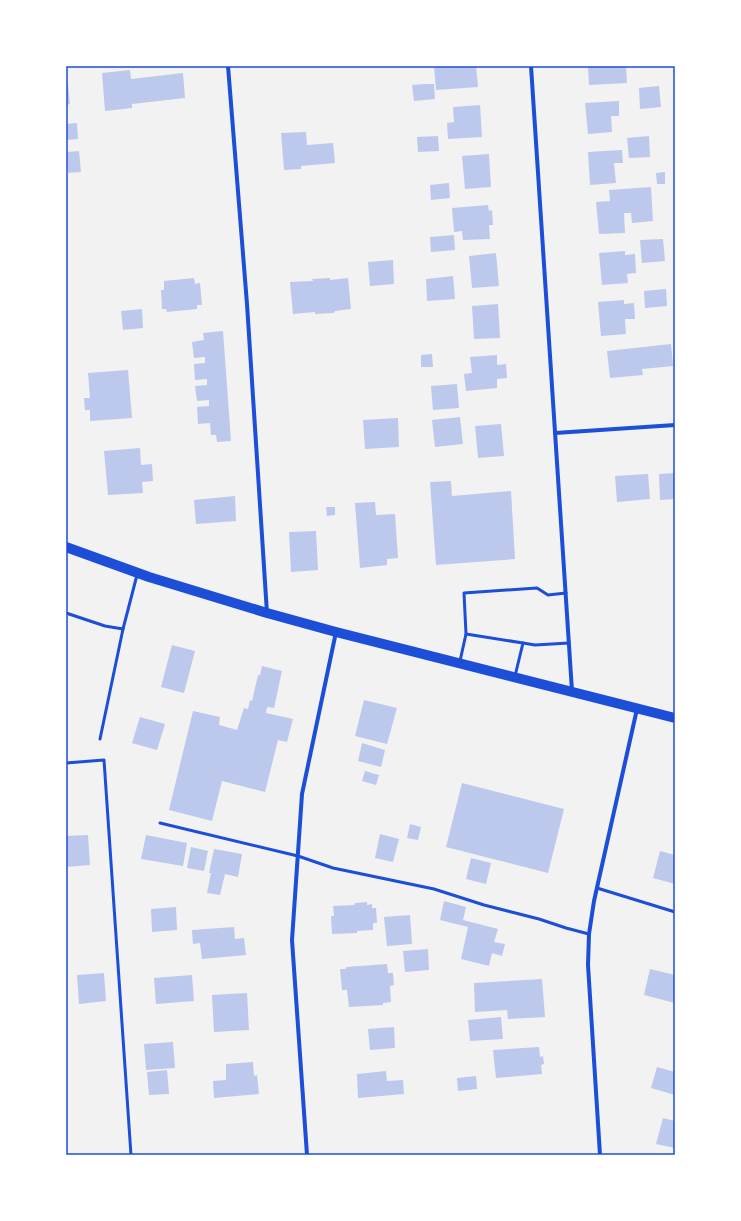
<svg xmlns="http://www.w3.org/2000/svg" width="741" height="1221" font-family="Poppins,sans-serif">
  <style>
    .building { fill: #bdc9ec }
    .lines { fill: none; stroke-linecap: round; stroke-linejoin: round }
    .service { stroke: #1d4ed8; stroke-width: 3 }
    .minor { stroke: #1d4ed8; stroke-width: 4 }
    .primary { stroke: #1d4ed8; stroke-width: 10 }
    .neatline { fill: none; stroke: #1d4ed8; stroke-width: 1.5 }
  </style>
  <rect width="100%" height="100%" fill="#f2f2f2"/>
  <g class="building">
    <polygon points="434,66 476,66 478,87 436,90"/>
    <polygon points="588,66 626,66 627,83 589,85"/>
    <polygon points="130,70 131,79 183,73 185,98 132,104 132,108 105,111 102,73"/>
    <polygon points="66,84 68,84 70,104 66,105"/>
    <polygon points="425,84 434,84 435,99 414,101 412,85"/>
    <polygon points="659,86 661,107 640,109 639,88"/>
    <polygon points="619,101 619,116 611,116 612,132 588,134 585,103"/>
    <polygon points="480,105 482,137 448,139 447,123 454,122 453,107"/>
    <polygon points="77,123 78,139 66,140 66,124"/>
    <polygon points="306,132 307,145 333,143 335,163 301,166 301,169 284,170 281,133"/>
    <polygon points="438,136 439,151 418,152 417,137"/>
    <polygon points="649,136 650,157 629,158 627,138"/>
    <polygon points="622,150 623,163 614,163 616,183 590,185 588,152"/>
    <polygon points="79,151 81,172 68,173 67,152"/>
    <polygon points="489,154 491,187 465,189 462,156"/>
    <polygon points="665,172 665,184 657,184 656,173"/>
    <polygon points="449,183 450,198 431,200 430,185"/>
    <polygon points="651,187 653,221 632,223 631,213 624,213 625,233 599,234 596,202 610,201 609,190"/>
    <polygon points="488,205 489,211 492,210 493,225 489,225 490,239 463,240 462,231 454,232 452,208"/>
    <polygon points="454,235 455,250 431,252 430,237"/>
    <polygon points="663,239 665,261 642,263 640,240"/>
    <polygon points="625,251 625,255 635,254 636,273 627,274 628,283 602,285 599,253"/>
    <polygon points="496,253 499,286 472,288 469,256"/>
    <polygon points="393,260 394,284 370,286 368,262"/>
    <polygon points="453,276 455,299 427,301 426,279"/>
    <polygon points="194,278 195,284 200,283 202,305 197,305 197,309 167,312 166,309 162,309 161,290 164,290 164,281"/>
    <polygon points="330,278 330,280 348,278 351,309 335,311 334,313 315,314 315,312 293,314 290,282 313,281 312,279"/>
    <polygon points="666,289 667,306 645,308 644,291"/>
    <polygon points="624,300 624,304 634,303 635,319 625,319 626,334 601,336 598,302"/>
    <polygon points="498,304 500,338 474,339 472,306"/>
    <polygon points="142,309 143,328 123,330 121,311"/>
    <polygon points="223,331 231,441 217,442 216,435 211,435 210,423 198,424 197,407 209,406 209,400 197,401 195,386 207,385 207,379 195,380 194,364 205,363 205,357 194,358 192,342 204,340 203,333"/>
    <polygon points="671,344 673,366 642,369 643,375 610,378 607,351"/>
    <polygon points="432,354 433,367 421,367 421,355"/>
    <polygon points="497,355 497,365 506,364 507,378 497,379 497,388 466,391 464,374 472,373 470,357"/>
    <polygon points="128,370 132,418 90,421 90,410 85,410 84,398 90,398 88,373"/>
    <polygon points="457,384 459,408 433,410 431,386"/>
    <polygon points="460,417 463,444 435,447 432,420"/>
    <polygon points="398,418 399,447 365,449 363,420"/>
    <polygon points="501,424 504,456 478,458 475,426"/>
    <polygon points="140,448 141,465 152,464 153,481 142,482 143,493 108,495 104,451"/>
    <polygon points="675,473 675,499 660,500 659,474"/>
    <polygon points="648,474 650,499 617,502 615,476"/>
    <polygon points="451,481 452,496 511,491 515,559 436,565 430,482"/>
    <polygon points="235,496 236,521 196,524 194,500"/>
    <polygon points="375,502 376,515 395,514 398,558 387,559 387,565 360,568 355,503"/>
    <polygon points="326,507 335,507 335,515 327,516"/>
    <polygon points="316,531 318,570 291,572 289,532"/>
    <polygon points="172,645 195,651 184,693 161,687"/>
    <polygon points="262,666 282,671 274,708 267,707 266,713 293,719 287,742 278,740 265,792 222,781 212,821 169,810 193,711 220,717 219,725 237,730 244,708 248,709 250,700 252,701 258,675 260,675"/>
    <polygon points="364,700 397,708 387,744 355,736"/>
    <polygon points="140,717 165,724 157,750 132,743"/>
    <polygon points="362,743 385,750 381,767 358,761"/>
    <polygon points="365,771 379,775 376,785 362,781"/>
    <polygon points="462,783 564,809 548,873 446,847"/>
    <polygon points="410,824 421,827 418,840 407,838"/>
    <polygon points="380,834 399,839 393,862 375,858"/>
    <polygon points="88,835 90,865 66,867 66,836"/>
    <polygon points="146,835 187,843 183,866 141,859"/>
    <polygon points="191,847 208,851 204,871 187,868"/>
    <polygon points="214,849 242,854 238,877 225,874 220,895 207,893 211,873 209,873"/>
    <polygon points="660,851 675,855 675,884 653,878"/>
    <polygon points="471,858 491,863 486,884 466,879"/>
    <polygon points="444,901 466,907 463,920 498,929 494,942 505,944 502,956 492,953 489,966 461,959 468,927 440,920"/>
    <polygon points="367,902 367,905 372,904 372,908 376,908 377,923 373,923 373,930 357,931 357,933 332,934 331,916 334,916 333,906 354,905 355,903"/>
    <polygon points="176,907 177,930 152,932 151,909"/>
    <polygon points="410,915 412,944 387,946 384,917"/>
    <polygon points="234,927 235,939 244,938 246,955 202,959 200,943 193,944 192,930"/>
    <polygon points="428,949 429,970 405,972 403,951"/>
    <polygon points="387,964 388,973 393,973 394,985 390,986 391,1002 383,1003 383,1005 349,1007 347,990 342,990 340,969 346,969 346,967"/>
    <polygon points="650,969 675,975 675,1003 644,995"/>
    <polygon points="104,973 106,1001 79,1004 77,975"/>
    <polygon points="192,975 194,1001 156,1004 154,978"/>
    <polygon points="542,979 545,1017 508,1019 507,1010 475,1012 474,983"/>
    <polygon points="247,993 249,1030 214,1032 212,995"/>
    <polygon points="501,1017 503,1039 470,1041 468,1020"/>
    <polygon points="394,1027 395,1048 370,1050 368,1029"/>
    <polygon points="173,1042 175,1068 146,1070 144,1044"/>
    <polygon points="539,1047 540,1057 543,1056 544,1064 541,1065 542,1074 496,1078 493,1050"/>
    <polygon points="253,1062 254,1076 257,1075 259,1094 214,1098 213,1081 226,1080 226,1064"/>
    <polygon points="657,1067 675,1072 675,1095 651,1088"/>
    <polygon points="167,1070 169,1094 149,1095 147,1072"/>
    <polygon points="386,1071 387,1081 403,1080 404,1094 358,1098 357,1074"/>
    <polygon points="476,1076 477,1089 458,1091 457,1078"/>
    <polygon points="663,1118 675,1121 675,1148 656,1144"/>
  </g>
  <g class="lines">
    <g class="service">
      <polyline points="66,613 105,626 123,629 137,575"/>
      <polyline points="523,643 535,645 569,643"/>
      <polyline points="460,661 466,634"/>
      <polyline points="515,676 523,643 466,634 464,593 537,588 548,595 566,593"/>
      <polyline points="100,739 123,629"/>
      <polyline points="66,763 104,760 131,1155"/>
      <polyline points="160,823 298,856 333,868 434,889 484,905 539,919 566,928 589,934"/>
      <polyline points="597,888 675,912"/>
    </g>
    <g class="minor">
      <polyline points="228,66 247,304 267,613"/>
      <polyline points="531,66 572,691"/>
      <polyline points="555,433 675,425"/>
      <polyline points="307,1155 292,940 302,794 336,632"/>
      <polyline points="600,1155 588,965 589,934 594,901 637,709"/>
    </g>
    <polyline class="primary" points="66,547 149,577 267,613 336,632 675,718"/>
  </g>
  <rect width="741" height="1221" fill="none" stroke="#ffffff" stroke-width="134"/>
  <rect x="67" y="67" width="607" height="1087" class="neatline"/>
</svg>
